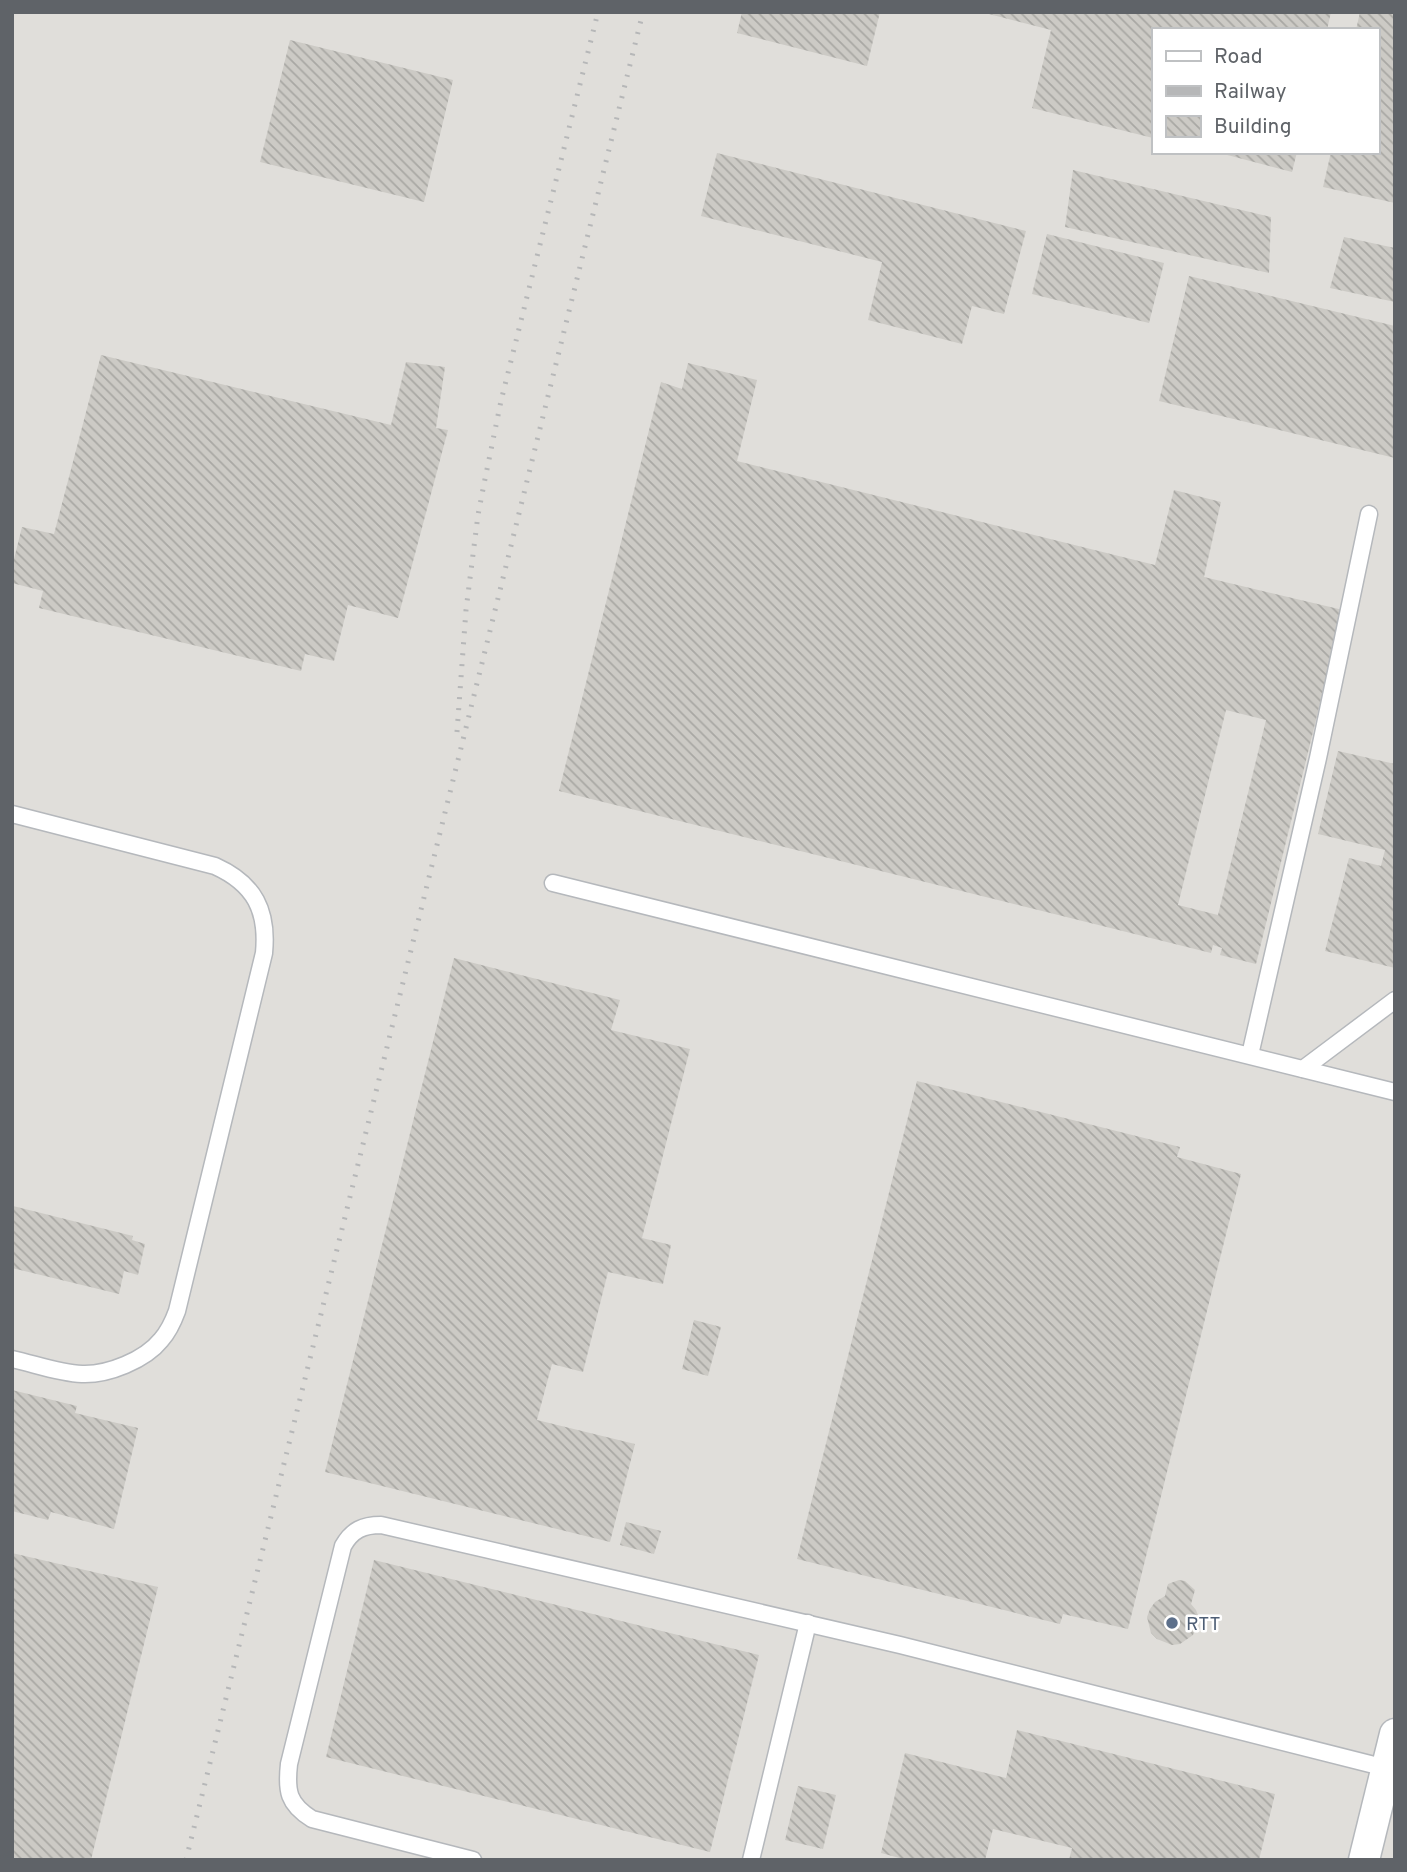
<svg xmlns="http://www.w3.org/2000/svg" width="1407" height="1872" font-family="Overpass,sans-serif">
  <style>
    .industrial { fill: #e0deda; fill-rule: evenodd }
    .building { fill: url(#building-back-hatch); fill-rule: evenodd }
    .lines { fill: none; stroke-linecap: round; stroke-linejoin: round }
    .service-casing { stroke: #b5b8bc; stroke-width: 19 }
    .minor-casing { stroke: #b5b8bc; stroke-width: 33 }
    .service { stroke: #fff; stroke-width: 16 }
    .minor { stroke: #fff; stroke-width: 30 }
    .rail { stroke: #b6b7b8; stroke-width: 5; stroke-dasharray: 2 9; stroke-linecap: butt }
    .service-dot { fill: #5c6f8a; stroke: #fff; stroke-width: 2.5 }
    .labels { text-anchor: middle; stroke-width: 5; stroke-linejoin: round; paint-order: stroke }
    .service-label { font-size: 19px; fill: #4e5e75; stroke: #fff; text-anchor: start }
  </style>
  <defs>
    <pattern id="building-back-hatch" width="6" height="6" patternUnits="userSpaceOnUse" patternTransform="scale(1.75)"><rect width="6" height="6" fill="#cccac5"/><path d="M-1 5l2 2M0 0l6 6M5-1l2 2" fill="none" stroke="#a9a8a4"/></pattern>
  </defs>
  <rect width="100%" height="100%" fill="#f1efe8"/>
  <path class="industrial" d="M12 12H1395V1860H12ZM1153 30H1377V152H1153Z"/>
  <g class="building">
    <polygon points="742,12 880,12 867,66 737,33"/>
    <polygon points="981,12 1331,12 1327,30 1153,30 1153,138 1032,108 1051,30"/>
    <polygon points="1360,12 1395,12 1395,203 1323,187 1331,152 1377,152 1377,30 1356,30"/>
    <polygon points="290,40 453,80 424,202 260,162"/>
    <polygon points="1216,152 1297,152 1292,172"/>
    <polygon points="717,153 1026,231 1004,314 972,306 962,344 868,320 882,262 701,216"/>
    <polygon points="1073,170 1271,217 1269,273 1065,227"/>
    <polygon points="1047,234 1164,263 1149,323 1032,294"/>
    <polygon points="1344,237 1395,248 1395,302 1330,288"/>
    <polygon points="1189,276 1395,326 1395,458 1159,401"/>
    <polygon points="101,355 391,425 406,362 445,367 436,428 448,430 398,618 348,605 334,661 305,654 301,671 39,608 43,591 12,583 12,567 22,527 54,534"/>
    <path d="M688 363 757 380 737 461 1155 565 1174 490 1221 502 1204 577 1343 610 1256 964 1220 955 1222 948 1213 945 1211 953 559 791 661 382 682 389ZM1226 710 1266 720 1218 915 1178 905Z"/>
    <polygon points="1338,751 1395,764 1395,968 1325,951 1349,858 1381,866 1385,850 1318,834"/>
    <polygon points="454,958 620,1000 611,1030 690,1049 642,1238 671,1245 663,1284 608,1272 583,1372 552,1364 537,1420 635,1444 610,1542 325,1472"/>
    <polygon points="917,1081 1180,1147 1177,1157 1241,1174 1128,1629 1063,1614 1060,1624 797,1559"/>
    <polygon points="13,1206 133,1236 132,1240 145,1244 138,1275 124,1271 119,1294 12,1268"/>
    <polygon points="694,1320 721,1327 708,1376 682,1369"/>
    <polygon points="12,1390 77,1406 75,1413 138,1428 114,1529 51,1512 48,1520 12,1511"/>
    <polygon points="626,1522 661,1531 654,1554 620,1545"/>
    <polygon points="12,1553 158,1587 91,1860 12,1860"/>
    <polygon points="374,1560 759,1655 710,1852 326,1757"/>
    <polygon points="1179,1580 1185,1581 1195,1590 1191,1604 1196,1610 1199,1618 1193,1635 1180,1644 1172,1645 1157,1639 1151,1633 1147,1617 1150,1609 1155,1602 1165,1596 1168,1584"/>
    <polygon points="1017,1730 1275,1794 1259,1860 1069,1860 1072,1848 993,1829 985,1860 907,1860 881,1853 905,1753 1006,1778"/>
    <polygon points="798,1786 836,1795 823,1849 785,1840"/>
  </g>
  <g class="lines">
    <defs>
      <g id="service">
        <path d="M12 814 215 866C255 884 268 911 264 953L177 1311C173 1322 169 1331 161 1340 145 1360 108 1375 82 1374 59 1373 35 1364 12 1359"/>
        <polyline points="553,883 1395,1092"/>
        <polyline points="1250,1055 1318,758 1369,514"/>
        <polyline points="1303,1069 1395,1000"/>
        <path d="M473 1860 312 1819C288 1804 286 1791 289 1764L343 1546C352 1530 363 1525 381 1525L900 1645 1386 1768"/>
        <polyline points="751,1860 808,1623"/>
      </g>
      <polyline id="minor" points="1364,1860 1395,1734"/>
    </defs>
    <use href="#service" class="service-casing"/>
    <use href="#minor" class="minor-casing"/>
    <use href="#service" class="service"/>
    <use href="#minor" class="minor"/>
    <g class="rail">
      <polyline points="457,732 466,610 478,515 485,479 501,401 598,12"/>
      <polyline points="186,1860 643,12"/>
    </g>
  </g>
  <circle class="service-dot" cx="1172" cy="1623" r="7"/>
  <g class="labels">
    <g class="service-label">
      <text x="1186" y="1630">RTT</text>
    </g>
  </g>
  <rect width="1407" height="1872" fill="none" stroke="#5f6368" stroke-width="28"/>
  <rect x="1152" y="28" width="228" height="126" fill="#ffffff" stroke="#bfc1c3" stroke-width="2"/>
  <rect x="1166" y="51" width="35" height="10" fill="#ffffff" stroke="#bfc1c3" stroke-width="2"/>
  <text x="1214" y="63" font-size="21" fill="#5f6368">Road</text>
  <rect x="1166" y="86" width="35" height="10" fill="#b6b7b8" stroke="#bfc1c3" stroke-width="2"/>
  <text x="1214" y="98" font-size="21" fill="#5f6368">Railway</text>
  <rect x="1166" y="116" width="35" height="21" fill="url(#building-back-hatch)" stroke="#bfc1c3" stroke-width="2"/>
  <text x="1214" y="133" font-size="21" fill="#5f6368">Building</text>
</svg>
